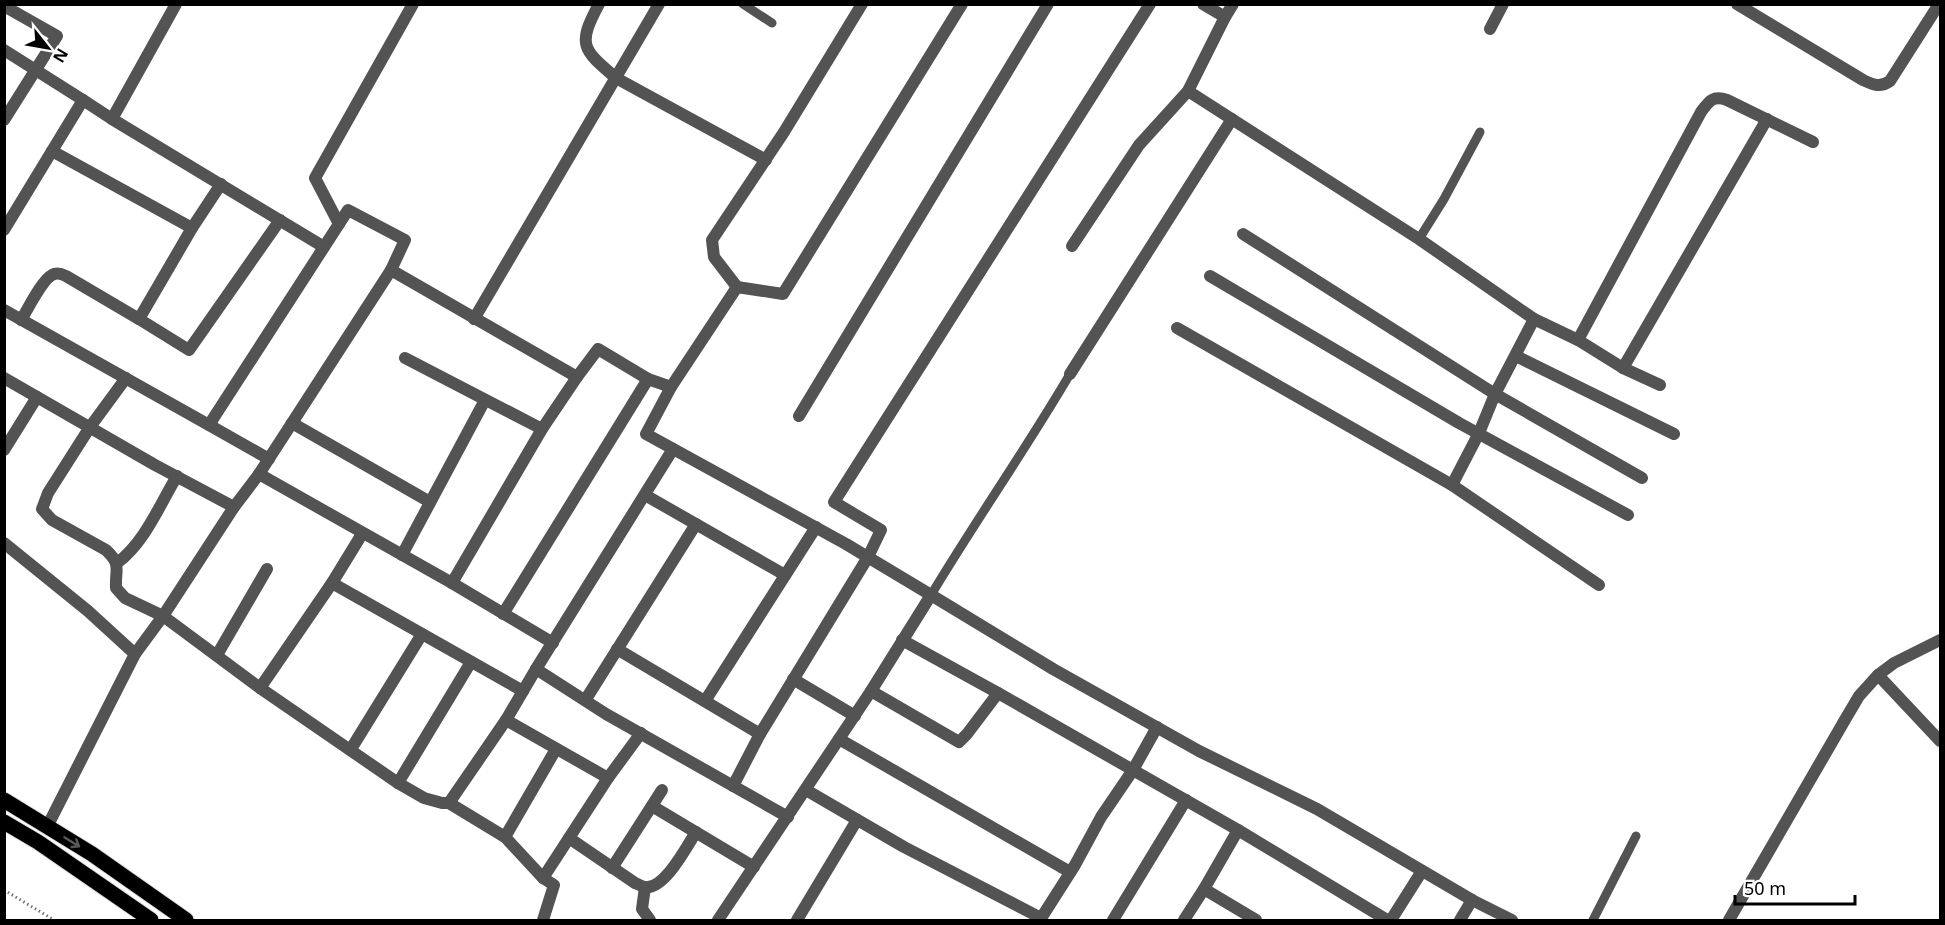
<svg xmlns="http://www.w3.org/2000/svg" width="1945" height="925" font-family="'Noto Sans',sans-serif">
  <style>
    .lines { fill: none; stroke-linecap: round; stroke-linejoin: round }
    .primary-casing { stroke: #dbdbdb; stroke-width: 17 }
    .path { stroke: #757575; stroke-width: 3; stroke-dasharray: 1.5 3; stroke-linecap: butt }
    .service { stroke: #535353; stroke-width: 9 }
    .minor { stroke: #535353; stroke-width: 12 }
    .primary { stroke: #000; stroke-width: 15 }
    .oneway { stroke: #595959 }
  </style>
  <rect width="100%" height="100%" fill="#fff"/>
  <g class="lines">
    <defs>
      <g id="primary">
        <polyline points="4,800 92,854 186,920"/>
        <polyline points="4,822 38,842 151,920"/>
      </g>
    </defs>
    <use href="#primary" class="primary-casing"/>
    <polyline class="path" points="4,890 54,920"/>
    <g class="service">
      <polyline points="743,4 772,23"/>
      <polyline points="1419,239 1444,199 1480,132"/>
      <path d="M931 595C976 520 1026 449 1070 374"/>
      <polyline points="1593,920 1636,836"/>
    </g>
    <g class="minor">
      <polyline points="176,4 112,119 324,247"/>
      <path d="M599 4C577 45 582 49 616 78L766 160"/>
      <polyline points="1203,4 1225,17 1188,91 1419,239 1534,319 1578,340 1623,368 1660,385"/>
      <path d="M1737 4 1863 80C1874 85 1880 88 1890 81L1939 4"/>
      <polyline points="4,6 57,36 4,120"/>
      <polyline points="1225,17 1233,4"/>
      <polyline points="1490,29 1503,4"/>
      <polyline points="4,50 83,100"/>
      <polyline points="52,151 192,228"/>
      <polyline points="221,184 192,228 139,319 189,350 280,220"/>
      <polyline points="339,224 315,178 413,4"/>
      <polyline points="4,230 83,100 112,119"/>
      <polyline points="1243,234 1495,394 1642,478"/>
      <polyline points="1072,246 1139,145 1188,91"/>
      <polyline points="391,270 577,377 598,349 648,379 671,387"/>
      <polyline points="1210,276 1459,423 1628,515"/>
      <polyline points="737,287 714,257 712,240 784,132 862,4"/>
      <polyline points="4,310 209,425 348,210 405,240 391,270 259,474 234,507 163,616 135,654"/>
      <polyline points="474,319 659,4"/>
      <path d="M21 320C28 309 42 280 52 275 57 272 62 274 66 276L139 319"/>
      <polyline points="1177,328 1452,485 1599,585"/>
      <path d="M1578 340 1701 112C1709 101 1713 95 1727 100L1813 142"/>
      <polyline points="1516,356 1674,434"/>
      <polyline points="405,358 542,429"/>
      <polyline points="1623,368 1767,119"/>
      <polyline points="1070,374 1232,119"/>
      <polyline points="4,378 155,465 234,507"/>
      <path d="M126 378 90 427 48 493 42 509 52 520 106 550C122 565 115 569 116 588L125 598 163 616 260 688 332 583 362 534"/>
      <polyline points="799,416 1048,4"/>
      <polyline points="292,423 430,502"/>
      <polyline points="209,425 269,459"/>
      <polyline points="4,450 37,397"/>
      <polyline points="259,474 452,583 542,429 577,377"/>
      <polyline points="1452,485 1479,433 1495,394 1534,319"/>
      <polyline points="645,495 785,575"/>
      <polyline points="4,543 88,611 135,654 47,827"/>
      <polyline points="402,555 485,400"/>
      <path d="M117 563C145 542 159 506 177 476"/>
      <polyline points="332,583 523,691"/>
      <polyline points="452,583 553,643"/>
      <polyline points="931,595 846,544 646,434 671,387 737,287 783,294 962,4"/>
      <polyline points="503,614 648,379"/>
      <polyline points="902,640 998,693"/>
      <polyline points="1940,640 1894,663 1878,675 1940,741"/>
      <polyline points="617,649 760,734"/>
      <polyline points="217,655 267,569"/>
      <polyline points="536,669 673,449"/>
      <polyline points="793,679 855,716"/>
      <polyline points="260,688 398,783 424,798 442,803 449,803 505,837 543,878 554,885 543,920"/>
      <polyline points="871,691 959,742 967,734 998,693 1238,830"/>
      <polyline points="586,699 696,524"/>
      <polyline points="705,701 816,527"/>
      <polyline points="506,720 608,778"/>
      <polyline points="839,739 1070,872"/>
      <polyline points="351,749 422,634"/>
      <polyline points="398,783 471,662"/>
      <polyline points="733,786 760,734 868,557 881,530 834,502 1150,4"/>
      <polyline points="806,790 904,847 1041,918"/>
      <polyline points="449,803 506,720 536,669 606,714 788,817"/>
      <polyline points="652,806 754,867"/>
      <polyline points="505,837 556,749"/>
      <path d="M569 838 635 883C638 884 641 886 644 887 664 891 687 846 696 832"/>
      <polyline points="612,868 662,790"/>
      <polyline points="543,878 608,778 641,733"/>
      <polyline points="645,887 642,909 650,920"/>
      <polyline points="718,920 871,691 931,595 1053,669 1199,751 1317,809 1472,900 1512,920"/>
      <polyline points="797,920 857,820"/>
      <polyline points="1040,920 1075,865 1101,817 1133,770 1157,727"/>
      <polyline points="1113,920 1186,800"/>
      <polyline points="1184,920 1204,889"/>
      <polyline points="1256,920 1204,889 1238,830 1387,920"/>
      <polyline points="1391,920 1422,871"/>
      <polyline points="1460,920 1472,900"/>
      <polyline points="1729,920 1846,718 1859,696 1878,675"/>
    </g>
    <use href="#primary" class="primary"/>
  </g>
  <defs><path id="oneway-shaft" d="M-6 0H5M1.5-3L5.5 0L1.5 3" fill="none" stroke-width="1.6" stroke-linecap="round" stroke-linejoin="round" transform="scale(1.5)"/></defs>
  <use class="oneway" href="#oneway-shaft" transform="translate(72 842) rotate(32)"/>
  <rect width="1945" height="925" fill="none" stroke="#000000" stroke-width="12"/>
  <g transform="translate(48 48) rotate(121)" stroke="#ffffff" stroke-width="4.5" paint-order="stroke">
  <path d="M0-4.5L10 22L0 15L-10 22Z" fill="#000000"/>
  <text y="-9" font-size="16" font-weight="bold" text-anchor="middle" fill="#000000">N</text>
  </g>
  <path d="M1735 895v9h120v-9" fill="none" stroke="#000000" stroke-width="3"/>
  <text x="1744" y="895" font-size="18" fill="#000000" stroke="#ffffff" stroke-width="4.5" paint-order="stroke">50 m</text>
</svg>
